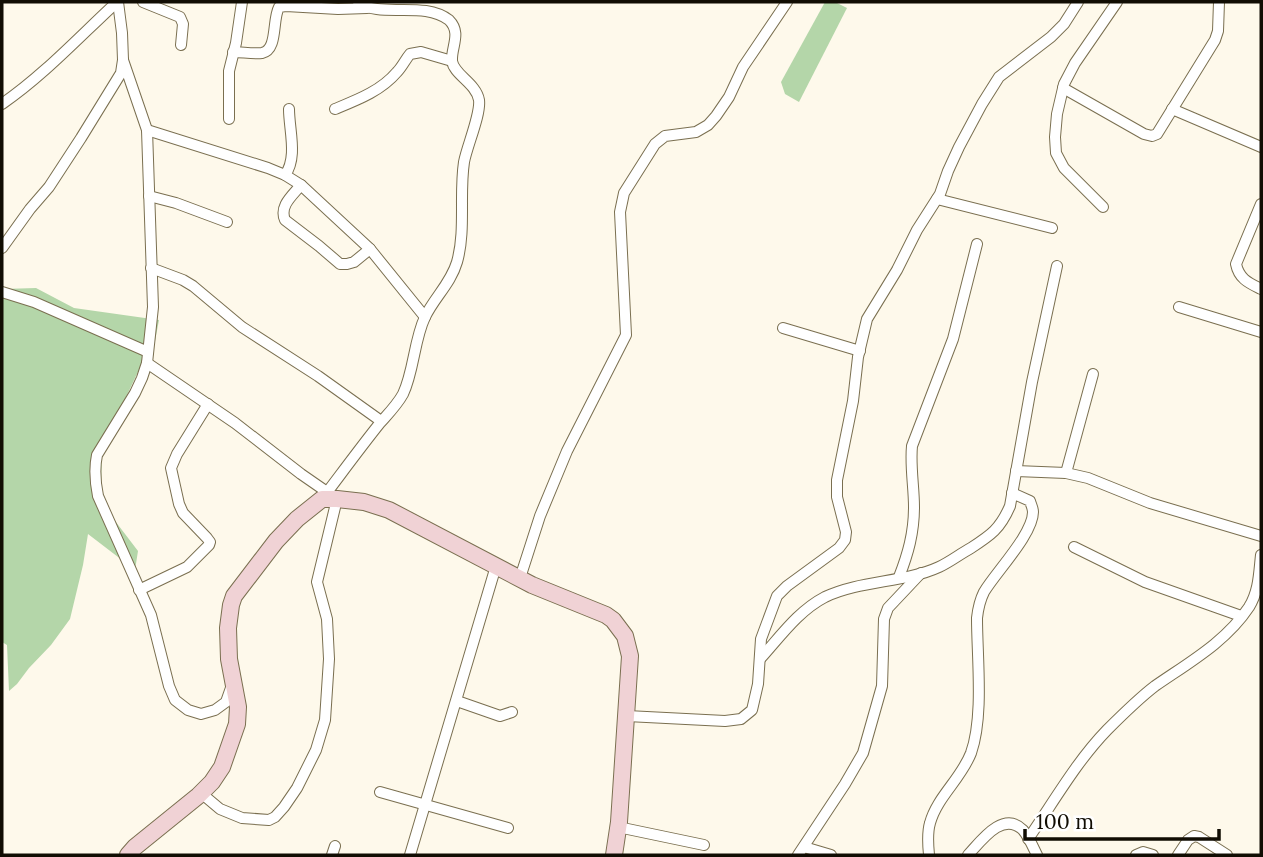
<svg xmlns="http://www.w3.org/2000/svg" width="1263" height="857" font-family="Lora,serif">
  <style>
    .forest { fill: #b4d6a9 }
    .lines { fill: none; stroke-linecap: round; stroke-linejoin: round }
    .street-casing { stroke: #7a6f50; stroke-width: 12 }
    .secondary-casing { stroke: #7a6f50; stroke-width: 18 }
    .street { stroke: #fff; stroke-width: 10 }
    .secondary { stroke: #f0d2d5; stroke-width: 16 }
  </style>
  <rect width="100%" height="100%" fill="#fef9eb"/>
  <g class="forest">
    <polygon points="825,2 835,2 847,8 799,102 785,94 781,82"/>
    <polygon points="36,288 74,308 159,320 155,341 144,359 126,397 102,453 101,486 109,513 138,551 135,570 88,534 83,565 70,619 51,645 29,668 17,684 9,691 7,645 2,642 2,291 3,289"/>
  </g>
  <g class="lines">
    <defs>
      <g id="street">
        <polyline points="143,2 180,17 183,24 181,45"/>
        <path d="M233 52C242 52 253 54 262 53 278 50 272 20 279 7L286 6 338 9 367 8"/>
        <path d="M123 60 147 130 153 307 147 363 142 378 135 393 97 455C94 469 95 481 98 496L151 615 169 686 175 700 188 710 201 714 215 710 226 702 232 685"/>
        <polyline points="1063,88 1144,134 1152,136 1157,134 1215,40 1218,31 1219,2"/>
        <path d="M2 104C44 75 79 37 117 2"/>
        <path d="M335 109C357 100 381 91 397 72 402 67 405 60 410 54L421 52 452 61"/>
        <polyline points="1172,109 1261,147"/>
        <polyline points="229,119 229,71 236,43 242,2"/>
        <polyline points="147,130 268,168 285,175 301,185 370,249 425,317"/>
        <path d="M285 175C298 157 289 130 289 109"/>
        <path d="M301 185C292 196 279 206 285 220L319 246 340 264H347L354 262 370 249"/>
        <polyline points="149,196 176,203 227,222"/>
        <polyline points="937,199 1052,228"/>
        <path d="M1261 204 1236 264C1239 279 1249 283 1261 289"/>
        <polyline points="1103,207 1064,168 1056,153 1055,137 1057,114 1064,84 1075,63 1117,2"/>
        <polyline points="2,248 30,209 49,187 81,138 121,73 123,60 122,33 118,2"/>
        <polyline points="151,268 183,280 193,286 242,327 318,376 381,421"/>
        <polyline points="2,292 34,302 148,352"/>
        <polyline points="1179,307 1261,332"/>
        <polyline points="783,328 860,351"/>
        <polyline points="147,363 235,423 301,474 327,492"/>
        <polyline points="1016,471 1066,473 1088,478 1150,503 1261,536"/>
        <polyline points="1066,473 1093,374"/>
        <path d="M322 499C341 474 360 448 380 423 388 414 397 405 403 394 414 371 414 340 425 317 434 298 451 283 457 262 466 230 459 195 464 162 467 146 481 114 479 100 476 83 454 75 452 61 451 47 462 33 449 20 423 0 380 19 358 2"/>
        <polyline points="1074,547 1145,582 1241,616"/>
        <path d="M899 577C908 554 914 533 914 507 914 487 910 466 912 446L953 339 977 244"/>
        <polyline points="520,578 540,516 567,451 626,335 620,212 624,193 655,144 665,136 696,132 708,125 716,116 729,97 743,67 787,2"/>
        <polyline points="139,590 187,567 209,545 210,542 207,538 183,513 179,504 171,468 177,454 208,404"/>
        <path d="M760 659C780 637 798 611 825 597 861 580 904 583 939 567 950 562 960 554 971 548 991 535 1000 529 1010 506L1032 382 1057 266"/>
        <polyline points="457,701 500,716 512,712"/>
        <polyline points="627,716 725,721 741,719 752,710 758,684 761,639 777,596 787,586 839,548 845,540 846,532 837,497 837,480 853,401 858,357 867,319 897,270 917,230 940,194 948,171 959,147 982,104 999,77 1051,37 1064,24 1078,2"/>
        <polyline points="380,792 508,828"/>
        <polyline points="201,793 220,809 242,818 269,820 275,817 284,807 297,788 316,750 325,720 329,659 327,619 317,582 337,499"/>
        <polyline points="618,827 704,845"/>
        <path d="M1028 839C1053 803 1076 762 1107 730 1122 715 1138 699 1155 686 1188 663 1226 642 1249 607 1259 591 1259 573 1261 555"/>
        <polyline points="804,847 831,855"/>
        <polyline points="332,855 335,846"/>
        <polyline points="410,855 496,566"/>
        <polyline points="798,855 845,784 863,753 882,686 884,619 888,608 921,573"/>
        <path d="M929 855C928 845 927 833 930 823 937 797 961 779 971 753 984 716 977 658 977 618 978 609 980 600 984 592 996 572 1033 534 1033 512 1033 508 1031 505 1030 501L1012 493"/>
        <path d="M968 855C981 841 1003 810 1023 830 1029 837 1033 847 1037 855"/>
        <polyline points="1136,855 1143,852 1153,855"/>
        <polyline points="1178,855 1188,840 1194,836 1199,837 1227,855"/>
      </g>
      <polyline id="secondary" points="128,855 135,847 198,796 212,782 222,767 237,724 238,707 229,659 228,628 231,605 234,596 276,541 297,519 322,499 337,499 364,502 389,510 532,585 606,615 613,620 625,636 630,656 619,822 614,855"/>
    </defs>
    <use href="#street" class="street-casing"/>
    <use href="#secondary" class="secondary-casing"/>
    <use href="#street" class="street"/>
    <use href="#secondary" class="secondary"/>
  </g>
  <rect width="1263" height="857" fill="none" stroke="#110d03" stroke-width="7"/>
  <path d="M1025 829v10h194v-10" fill="none" stroke="#110d03" stroke-width="3.5"/>
  <text x="1036" y="829" font-size="21" fill="#110d03" stroke="#ffffff" stroke-width="5" paint-order="stroke">100 m</text>
</svg>
